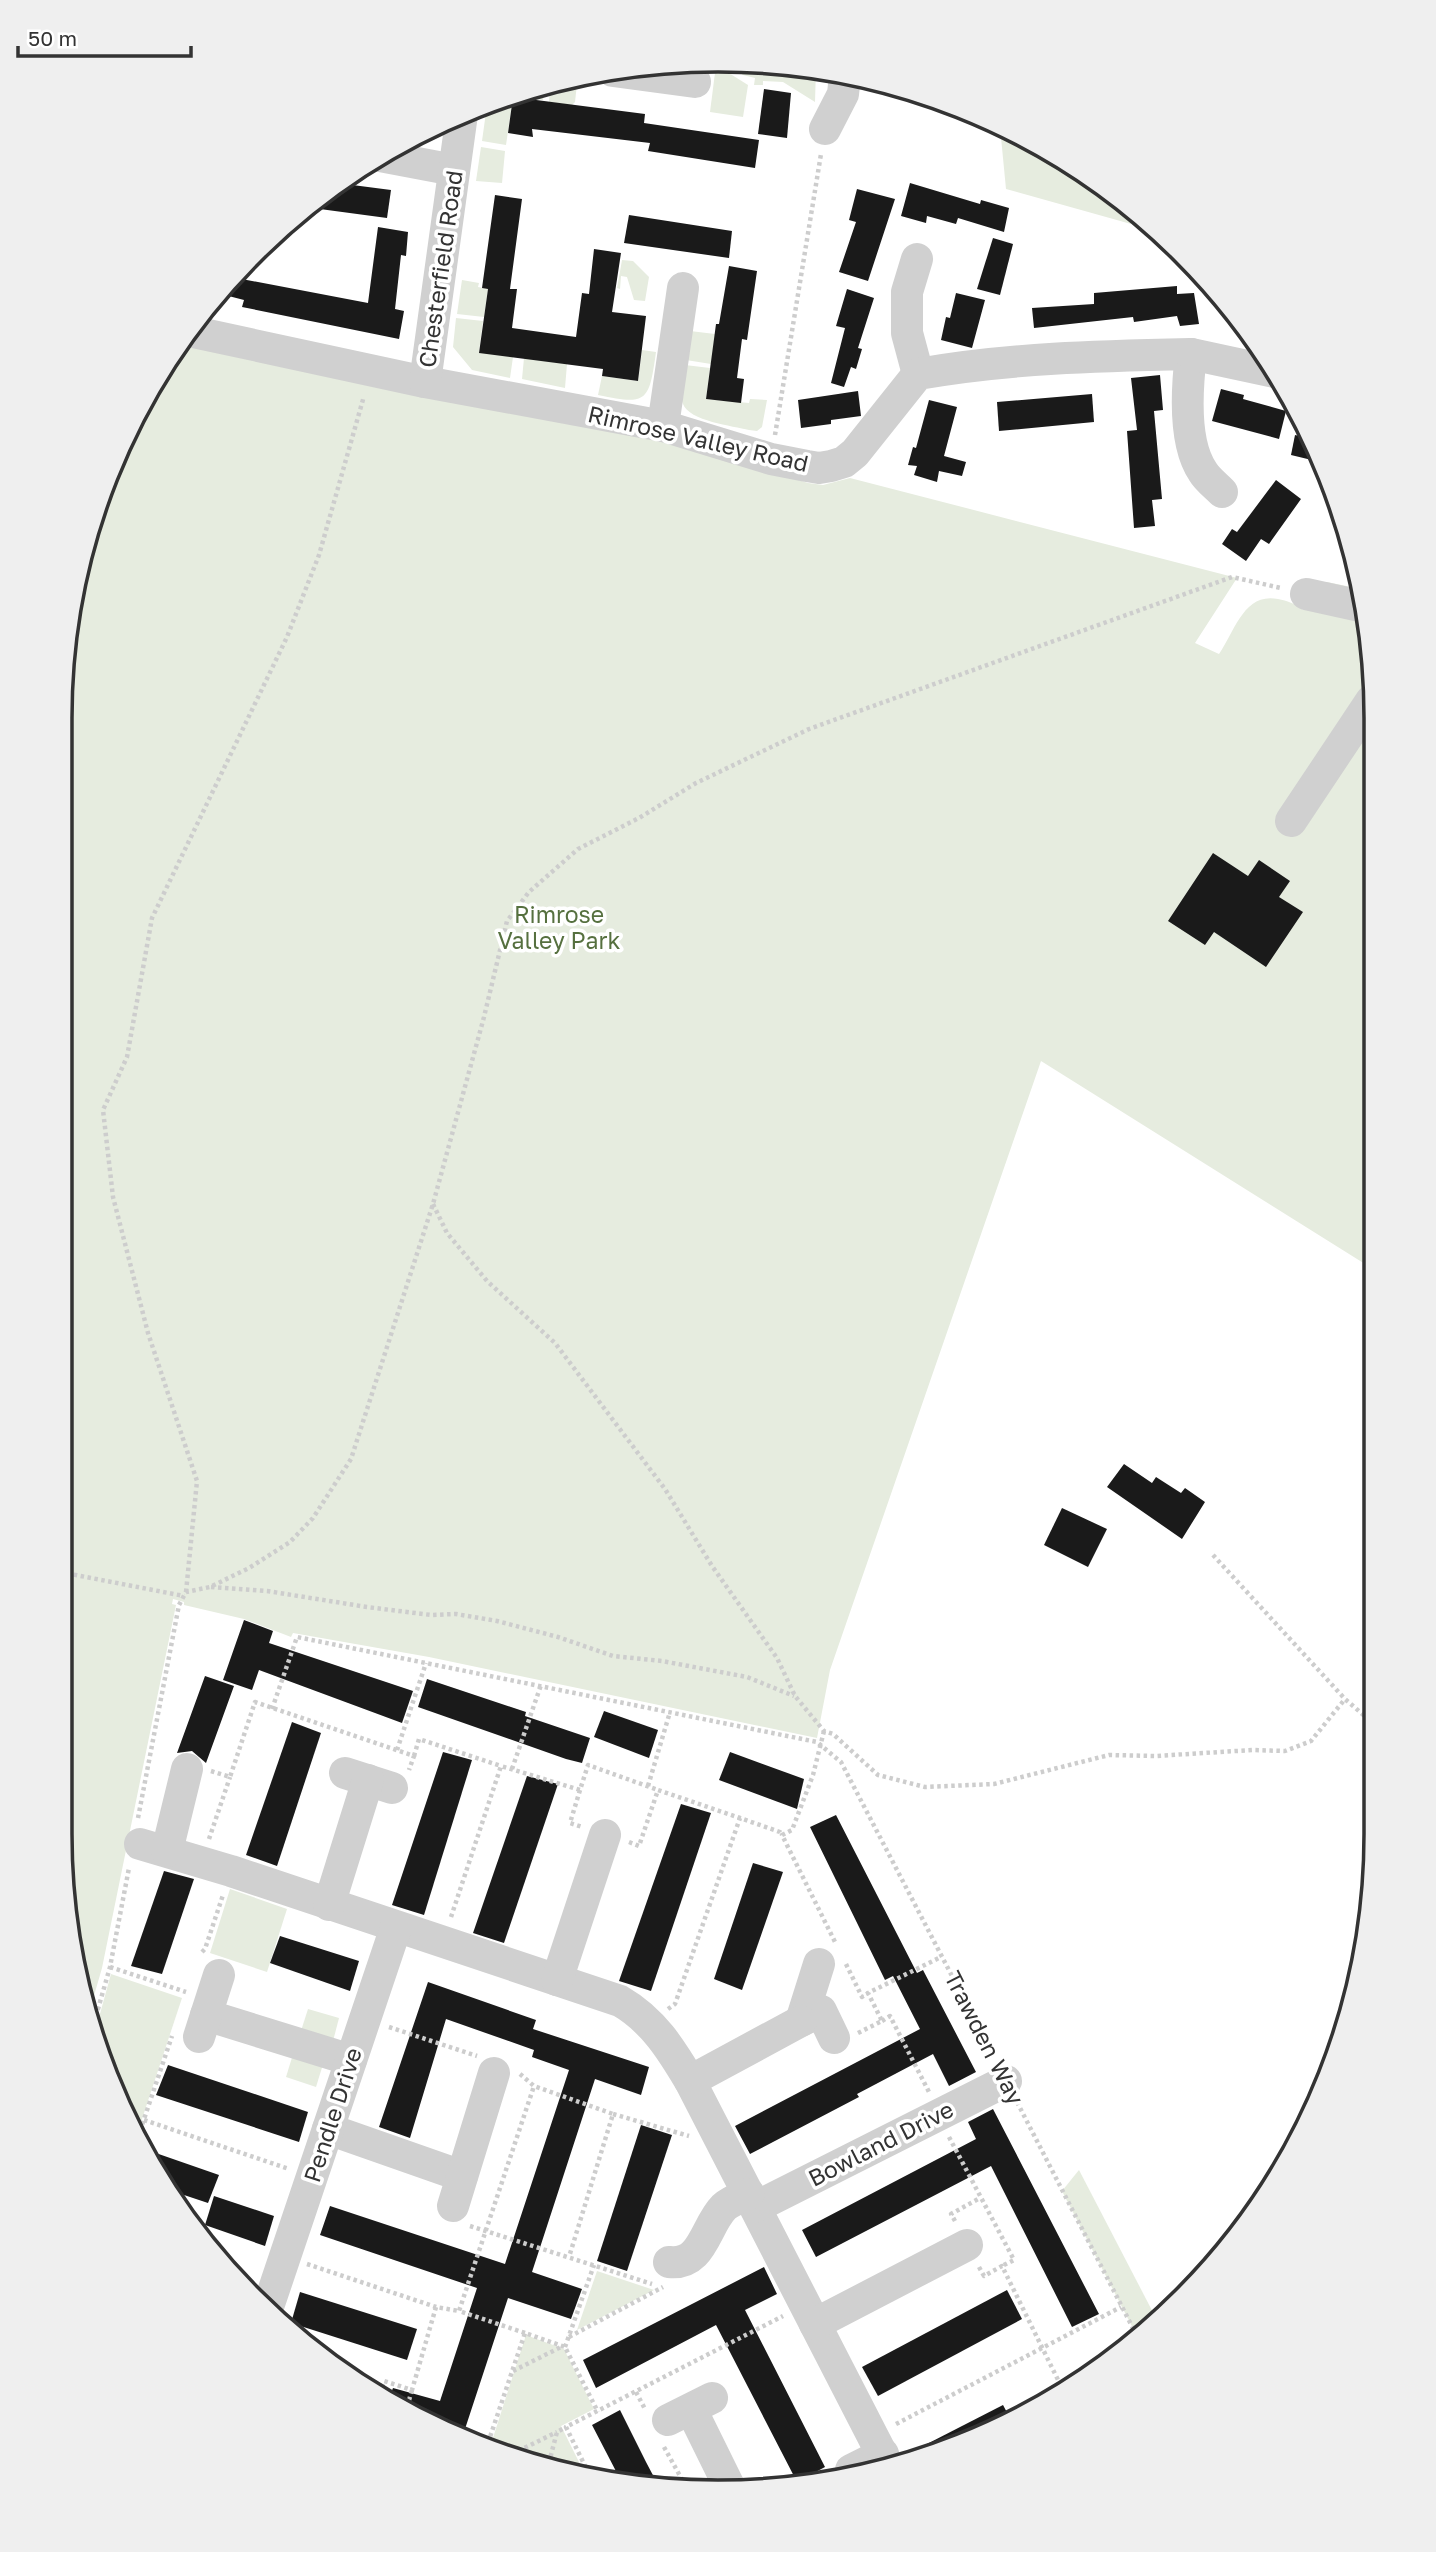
<svg xmlns="http://www.w3.org/2000/svg" width="1436" height="2552" font-family="'Golos Text',sans-serif">
  <style>
    .green { fill: #e6ecdf }
    .building { fill: #1a1a1a }
    .lines { fill: none; stroke-linecap: round; stroke-linejoin: round }
    .path { stroke: #cdcdcd; stroke-width: 4.5; stroke-dasharray: 3.5 3.5; stroke-linecap: butt }
    .minor { stroke: #d0d0d0; stroke-width: 32 }
    .labels { text-anchor: middle; stroke-width: 7; stroke-linejoin: round; paint-order: stroke }
    .street-label { font-size: 23px; fill: #333; stroke: #fff }
    .park-label { font-size: 23px; fill: #56703f; stroke: #fff }
    .rim { fill: none; stroke: #333; stroke-width: 3.5 }
  </style>
  <rect width="100%" height="100%" fill="#fff"/>
  <g class="green">
    <polygon points="725,63 804,65 816,68 815,102 783,82 763,81 763,85 754,85 755,78 743,75"/>
    <polygon points="716,65 748,85 743,117 710,112"/>
    <polygon points="554,81 577,84 575,102 572,105 549,102 550,82"/>
    <polygon points="545,83 543,100 513,97 506,145 482,141 487,105"/>
    <polygon points="1000,127 1048,148 1156,231 1006,189"/>
    <polygon points="481,147 505,151 502,183 476,181"/>
    <polygon points="622,260 633,261 649,277 645,301 634,300 627,277 621,276 620,289 617,288"/>
    <polygon points="462,280 479,283 478,287 488,289 484,317 457,314"/>
    <polygon points="456,318 483,321 479,352 513,357 510,378 472,370 453,347"/>
    <polygon points="690,331 715,334 711,364 686,360"/>
    <path d="M183 339 715 453 808 483 823 485 850 478 1237 578 1195 643 1219 654C1235 631 1244 592 1278 599 1287 601 1295 603 1303 610L1327 582 1361 589 1371 632 1373 1269 1041 1061 830 1670 817 1738 429 1657 293 1633 291 1637 244 1619 184 1605V1602L173 1599 172 1604 176 1605 102 1968 89 2013 60 1834 61 675 82 547 148 388Z"/>
    <path d="M642 350 656 352C649 401 648 406 598 395L602 376 638 381Z"/>
    <polygon points="524,358 567,364 565,388 522,379"/>
    <path d="M685 365 710 368 706 399 749 403 750 399 767 400 762 427 757 431 749 430C733 426 689 421 683 404 679 394 684 376 685 365Z"/>
    <polygon points="230,1889 287,1909 267,1972 210,1953"/>
    <polygon points="111,1974 182,1998 139,2128 94,2045 93,2039"/>
    <polygon points="308,2009 339,2018 332,2045 300,2034"/>
    <polygon points="294,2051 324,2061 316,2087 286,2077"/>
    <polygon points="1079,2170 1158,2322 1152,2329 1138,2338 1062,2191"/>
    <polygon points="597,2271 654,2290 577,2330"/>
    <polygon points="526,2335 564,2349 594,2409 561,2426 585,2474 547,2470 491,2444"/>
  </g>
  <g class="building">
    <polygon points="764,89 791,93 787,138 758,134"/>
    <polygon points="513,97 645,114 644,123 759,140 755,168 648,151 650,143 532,129 533,137 508,133"/>
    <polygon points="337,183 391,190 387,218 305,207 317,195"/>
    <polygon points="910,183 980,204 981,200 1009,208 1004,232 958,218 956,224 927,216 926,223 901,216"/>
    <polygon points="857,189 895,199 868,281 839,272 856,222 849,220"/>
    <polygon points="495,195 522,199 510,289 517,289 512,328 576,337 582,293 589,294 594,249 621,253 612,312 646,316 638,381 602,376 603,369 479,353 488,289 482,288"/>
    <polygon points="629,215 732,231 729,258 624,243"/>
    <polygon points="378,227 408,232 406,256 401,255 395,309 404,311 399,339 242,307 244,300 217,293 231,277 368,303"/>
    <polygon points="993,238 1013,244 1000,295 977,289"/>
    <polygon points="729,266 757,271 747,340 742,339 737,378 744,379 741,403 706,399 716,324 719,324"/>
    <polygon points="1177,286 1177,294 1194,293 1199,324 1180,326 1177,316 1134,322 1133,317 1034,328 1032,308 1094,304 1094,293"/>
    <polygon points="847,289 874,298 858,348 862,349 856,369 851,367 844,387 831,383 845,328 836,326"/>
    <polygon points="956,293 985,300 972,348 941,340 946,317 950,318"/>
    <polygon points="1160,375 1163,410 1154,411 1162,499 1152,500 1155,526 1134,528 1127,431 1137,430 1131,378"/>
    <polygon points="1221,389 1244,395 1243,399 1286,411 1279,439 1212,421"/>
    <polygon points="858,391 861,416 831,420 831,424 801,428 798,400"/>
    <polygon points="1092,394 1094,422 999,431 997,402"/>
    <polygon points="929,400 957,407 944,456 966,462 962,476 939,471 937,482 914,475 917,466 908,465 913,447 916,448"/>
    <polygon points="1295,435 1308,438 1320,462 1291,455"/>
    <polygon points="1276,480 1301,499 1269,544 1261,539 1246,561 1222,544 1232,529 1237,532"/>
    <polygon points="1213,853 1248,876 1259,860 1290,881 1279,897 1303,912 1266,967 1214,932 1205,945 1168,921"/>
    <polygon points="1124,1464 1152,1483 1156,1477 1181,1493 1185,1488 1205,1502 1182,1539 1107,1487"/>
    <polygon points="1062,1508 1107,1529 1088,1567 1044,1545"/>
    <polygon points="244,1620 273,1631 269,1643 413,1691 402,1723 259,1670 252,1690 223,1680"/>
    <polygon points="205,1676 234,1686 206,1763 192,1751 177,1753"/>
    <polygon points="427,1679 526,1712 525,1716 590,1738 582,1763 566,1759 418,1707"/>
    <polygon points="604,1711 658,1730 649,1758 594,1737"/>
    <polygon points="292,1722 321,1733 277,1866 246,1855"/>
    <polygon points="443,1752 472,1760 424,1915 392,1905"/>
    <polygon points="730,1752 804,1779 797,1809 719,1780"/>
    <polygon points="527,1776 558,1784 504,1943 473,1933"/>
    <polygon points="681,1804 711,1813 651,1991 619,1981"/>
    <polygon points="836,1815 917,1973 923,1970 976,2072 949,2086 933,2054 857,2094 859,2097 750,2154 735,2126 920,2029 893,1976 885,1980 810,1827"/>
    <polygon points="753,1863 783,1872 742,1990 714,1979"/>
    <polygon points="164,1871 194,1879 162,1974 131,1966"/>
    <polygon points="280,1936 359,1961 350,1991 270,1963"/>
    <polygon points="428,1982 536,2020 533,2029 649,2067 641,2095 595,2079 532,2272 582,2289 571,2319 508,2298 464,2432 389,2398 393,2388 440,2401 477,2288 320,2235 330,2206 505,2264 569,2070 532,2057 534,2050 446,2019 410,2138 379,2127"/>
    <polygon points="168,2065 308,2112 299,2142 156,2095"/>
    <polygon points="993,2109 1099,2314 1072,2327 991,2166 816,2257 802,2230 976,2139 968,2122"/>
    <polygon points="641,2125 672,2135 627,2271 597,2261"/>
    <polygon points="150,2151 219,2175 208,2203 172,2191"/>
    <polygon points="214,2196 274,2216 265,2246 205,2225"/>
    <polygon points="764,2267 777,2294 745,2310 825,2467 797,2482 716,2325 596,2388 583,2360"/>
    <polygon points="1007,2290 1022,2319 878,2396 862,2367"/>
    <polygon points="300,2292 417,2329 407,2360 291,2323"/>
    <polygon points="1003,2405 1010,2418 970,2443 926,2453 923,2446"/>
    <polygon points="620,2410 646,2462 656,2481 619,2477 592,2425"/>
  </g>
  <g class="lines">
    <g class="path">
      <polyline points="775,435 821,154"/>
      <polyline points="433,1204 447,1233 487,1281 555,1343 665,1489 712,1566 777,1658 795,1696 824,1731 833,1734 878,1775 925,1787 994,1784 1109,1755 1156,1756 1252,1750 1285,1751 1311,1741 1345,1699"/>
      <polyline points="1213,1555 1345,1699 1375,1725"/>
      <polyline points="60,1572 184,1596"/>
      <polyline points="211,1587 267,1591 367,1607 431,1615 456,1614 497,1621 558,1637 613,1656 662,1661 747,1677 794,1696"/>
      <polyline points="186,1592 197,1481 148,1333 113,1197 103,1110 127,1057 152,918 287,637 319,555 364,396"/>
      <polyline points="272,1709 297,1637 817,1742 841,1762 994,2057"/>
      <polyline points="824,1731 813,1775 792,1830 782,1835 836,1944"/>
      <polyline points="397,1750 426,1663"/>
      <polyline points="414,1756 419,1739 501,1766"/>
      <polyline points="512,1769 541,1685"/>
      <polyline points="211,1771 230,1777 255,1702 414,1756 409,1770"/>
      <polyline points="648,1786 670,1712"/>
      <polyline points="580,1790 570,1823 582,1827"/>
      <polyline points="138,1818 179,1605 186,1592 210,1587 249,1568 290,1542 313,1518 351,1459 433,1204 484,1017 507,921 529,892 578,849 639,818 696,783 809,729 1232,577 1281,588"/>
      <polyline points="209,1839 230,1777"/>
      <polyline points="629,1842 639,1846 658,1790 740,1818"/>
      <polyline points="451,1917 501,1766 580,1790 588,1765 658,1790"/>
      <polyline points="202,1952 205,1949 223,1895"/>
      <polyline points="846,1964 862,1997 868,1993"/>
      <polyline points="110,1967 186,1992"/>
      <polyline points="668,2009 675,2004 740,1818 780,1832 782,1835"/>
      <polyline points="882,2021 890,2016 929,2092"/>
      <polyline points="389,2027 477,2056"/>
      <polyline points="92,2030 110,1967 129,1868"/>
      <polyline points="858,2033 882,2021 868,1993 941,1957"/>
      <polyline points="520,2074 534,2086 613,2114 569,2257"/>
      <polyline points="1017,2102 1138,2338"/>
      <polyline points="613,2114 689,2136"/>
      <polyline points="144,2120 289,2169"/>
      <polyline points="140,2131 172,2036"/>
      <polyline points="949,2137 1014,2260 1002,2266"/>
      <polyline points="955,2221 951,2214 980,2198"/>
      <polyline points="470,2226 652,2284"/>
      <polyline points="307,2264 436,2307"/>
      <polyline points="979,2267 984,2276 1002,2266 1061,2386"/>
      <polyline points="525,2333 459,2311 534,2086"/>
      <polyline points="569,2337 663,2287"/>
      <polyline points="565,2347 594,2265"/>
      <polyline points="513,2371 563,2346"/>
      <polyline points="636,2392 645,2409"/>
      <polyline points="380,2394 384,2381 412,2390 436,2307 459,2311"/>
      <polyline points="407,2407 412,2390"/>
      <polyline points="896,2424 1121,2307"/>
      <polyline points="488,2443 525,2333 565,2347 598,2412"/>
      <polyline points="664,2447 684,2483"/>
      <polyline points="512,2454 557,2432"/>
      <polyline points="547,2470 557,2432 566,2427"/>
      <polyline points="589,2474 566,2427 783,2316"/>
    </g>
    <g class="minor">
      <polyline points="613,71 695,82"/>
      <polyline points="825,129 843,94 845,75"/>
      <polyline points="380,156 454,170"/>
      <polyline points="917,259 907,292 907,333 918,374"/>
      <path d="M189 331 425 382 663 426 771 459 807 466 819 468 831 466 844 462 855 453 918 374C1008 358 1099 356 1191 354 1187 387 1183 443 1203 472 1207 479 1216 486 1222 492"/>
      <polyline points="1191,354 1275,372"/>
      <polyline points="425,382 462,114"/>
      <polyline points="663,426 683,288"/>
      <polyline points="1306,594 1365,607"/>
      <polyline points="1291,821 1371,701"/>
      <polyline points="345,1773 392,1788"/>
      <path d="M140 1844 231 1871 620 2001C653 2020 671 2049 690 2081L886 2462"/>
      <polyline points="167,1851 187,1769"/>
      <polyline points="329,1905 368,1780"/>
      <polyline points="819,1964 801,2021 821,2011 834,2038"/>
      <polyline points="557,1980 605,1835"/>
      <polyline points="206,2015 351,2060"/>
      <polyline points="199,2037 219,1975"/>
      <polyline points="690,2081 801,2021"/>
      <polyline points="328,2129 462,2176"/>
      <polyline points="453,2206 494,2073"/>
      <polyline points="756,2207 1006,2081"/>
      <path d="M669 2262C703 2266 705 2226 724 2207 730 2201 742 2197 749 2194"/>
      <polyline points="269,2304 396,1927"/>
      <polyline points="815,2324 967,2245"/>
      <polyline points="691,2409 730,2488"/>
      <polyline points="668,2420 712,2398"/>
      <polyline points="851,2470 883,2454"/>
    </g>
  </g>
  <g class="labels">
    <g class="street-label">
      <text transform="translate(441 269) rotate(-82)" y="8">Chesterfield Road</text>
      <text transform="translate(698 439) rotate(13)" y="8">Rimrose Valley Road</text>
      <text transform="translate(984 2038) rotate(63)" y="8">Trawden Way</text>
      <text transform="translate(333 2115) rotate(-72)" y="8">Pendle Drive</text>
      <text transform="translate(881 2144) rotate(-27)" y="8">Bowland Drive</text>
    </g>
    <g class="park-label">
      <text x="559" y="923">Rimrose<tspan x="559" dy="26">Valley Park</tspan></text>
    </g>
  </g>
  <path d="M0 0H1436V2552H0ZM718 72H718A646 646 0 0 1 1364 718V1834A646 646 0 0 1 718 2480H718A646 646 0 0 1 72 1834V718A646 646 0 0 1 718 72Z" fill="#efefef" fill-rule="evenodd"/>
  <path class="rim" d="M718 72H718A646 646 0 0 1 1364 718V1834A646 646 0 0 1 718 2480H718A646 646 0 0 1 72 1834V718A646 646 0 0 1 718 72Z"/>
  <path d="M18 46v10h173v-10" fill="none" stroke="#333333" stroke-width="3.5"/>
  <text x="28" y="46" font-size="21" fill="#333333" stroke="#ffffff" stroke-width="5" paint-order="stroke">50 m</text>
</svg>
